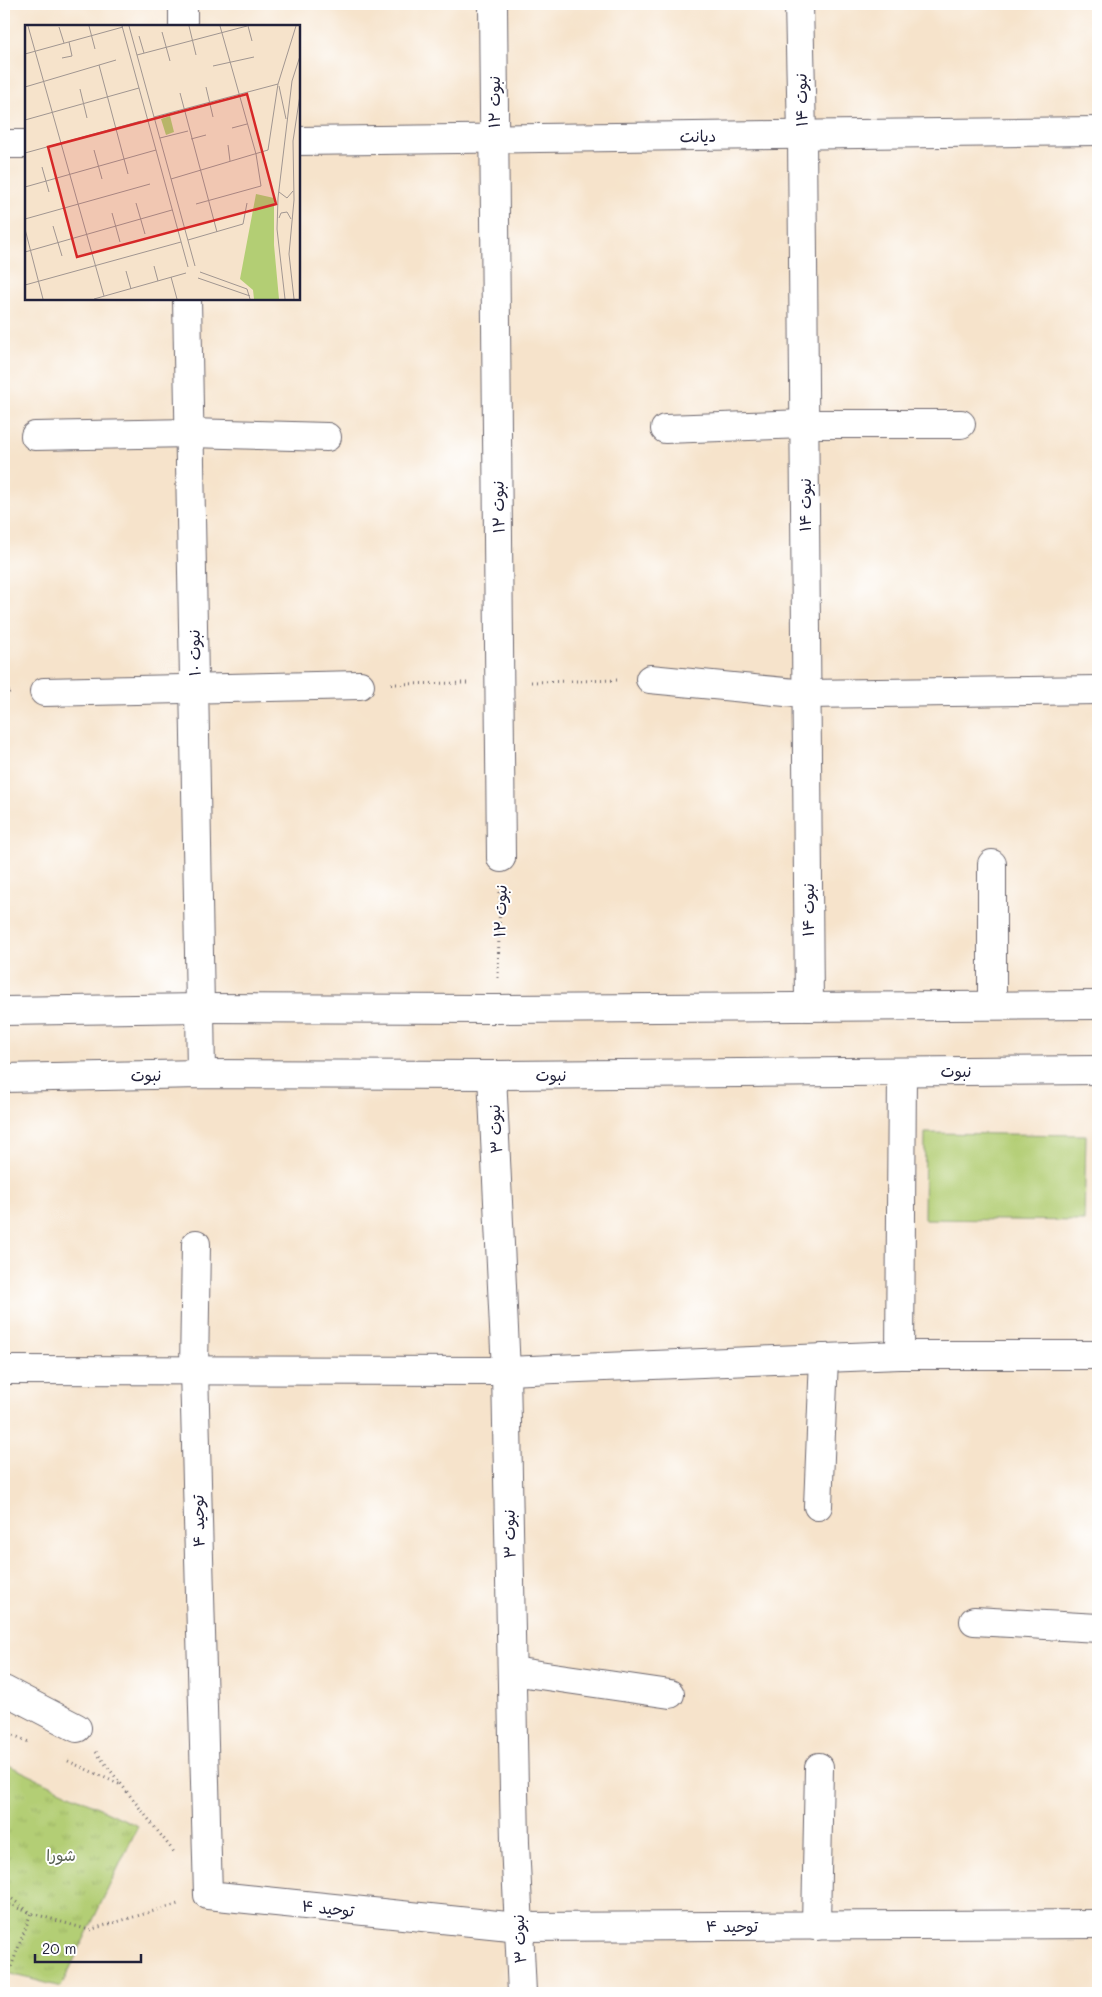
<svg xmlns="http://www.w3.org/2000/svg" width="1102" height="1997" font-family="Mali,'Playpen Sans Arabic',sans-serif">
  <style>
    .green { fill: #b3ce74; stroke: #6a7858 }
    .park { fill: url(#park-tufts); stroke: #6a7858 }
    .lines { fill: none; stroke-linecap: round; stroke-linejoin: round }
    .minor-casing { stroke: #6c666d; stroke-width: 30 }
    .major-casing { stroke: #6c666d; stroke-width: 30 }
    .path { stroke: #6c666d; stroke-width: 3; stroke-dasharray: 1 4; stroke-linecap: butt }
    .minor { stroke: #fff; stroke-width: 28 }
    .major { stroke: #fff; stroke-width: 28 }
    .labels { text-anchor: middle; stroke-width: 4; stroke-linejoin: round; paint-order: stroke }
    .street-label { font-size: 16px; fill: #22223b; stroke: #fff }
    .park-label { font-size: 16px; fill: #555e4f; stroke: #fff }
    .inset-road { fill: none; stroke: #a19691; stroke-width: 1 }
    .view { fill: #d62828; fill-opacity: 0.15; stroke: #d62828; stroke-width: 2.5 }
    .inset-edge { fill: none; stroke: #22223b; stroke-width: 2.5 }
  </style>
  <defs>
    <pattern id="park-tufts" width="24" height="20" patternUnits="userSpaceOnUse" patternTransform="scale(1.25)"><rect width="24" height="20" fill="#b3ce74"/><path d="M3 7l-1-3M5 7V3M7 7l1-3M15 17l-1-3M17 17v-4M19 17l1-3" fill="none" stroke="#9ab165"/></pattern>
  </defs>
  <rect width="100%" height="100%" fill="#fff"/>
  <filter id="ink" filterUnits="userSpaceOnUse"><feTurbulence type="fractalNoise" baseFrequency=".02" numOctaves="2"/><feDisplacementMap in="SourceGraphic" scale="10" xChannelSelector="R" yChannelSelector="G"/><feConvolveMatrix kernelMatrix="1 2 1 2 8 2 1 2 1" color-interpolation-filters="sRGB"/></filter>
  <filter id="wash" filterUnits="userSpaceOnUse"><feTurbulence type="fractalNoise" baseFrequency=".0096" numOctaves="4" result="noise"/><feDisplacementMap in="SourceGraphic" scale="20" xChannelSelector="R" yChannelSelector="G"/><feGaussianBlur stdDeviation="1.12" result="paint"/><feColorMatrix in="noise" values="0 0 0 0 0 0 0 0 0 0 0 0 0 0 0 0 0 1.4 0 .05"/><feComposite in="paint" operator="in"/></filter>
  <g filter="url(#wash)">
    <rect width="100%" height="100%" fill="#f6e3cb"/>
    <polygon class="green" points="925,1133 1086,1135 1084,1221 924,1219"/>
    <polygon class="park" points="4,1763 138,1826 61,1987 4,1972"/>
  </g>
  <g filter="url(#ink)">
    <g class="lines">
      <defs>
        <g id="minor">
          <polyline points="183,4 183,26"/>
          <polyline points="493,4 501,858"/>
          <polyline points="799,4 802,135 809,1007"/>
          <polyline points="299,141 1098,131"/>
          <polyline points="4,144 26,144"/>
          <polyline points="187,299 200,1008"/>
          <polyline points="665,429 804,424 961,424"/>
          <polyline points="35,436 190,433 327,437"/>
          <polyline points="650,679 806,694 1098,690"/>
          <polyline points="44,692 360,685"/>
          <polyline points="992,864 992,1005"/>
          <polyline points="492,1075 506,1371 515,1843 522,1993"/>
          <polyline points="196,1244 194,1370 208,1895 518,1927 1098,1924"/>
          <polyline points="900,1355 902,1072"/>
          <polyline points="4,1370 506,1371 900,1355 1098,1355"/>
          <polyline points="818,1506 824,1358"/>
          <polyline points="974,1621 1098,1628"/>
          <polyline points="512,1671 670,1694"/>
          <polyline points="4,1690 77,1728"/>
          <polyline points="816,1926 819,1767"/>
        </g>
        <g id="major">
          <polyline points="200,1008 201,1074"/>
          <polyline points="4,1011 200,1008 497,1009 1098,1005"/>
          <polyline points="4,1078 201,1074 492,1075 1098,1070"/>
        </g>
      </defs>
      <use href="#minor" class="minor-casing"/>
      <use href="#major" class="major-casing"/>
      <g class="path">
        <polyline points="531,682 620,680"/>
        <polyline points="391,684 467,683"/>
        <polyline points="4,692 13,692"/>
        <polyline points="498,978 500,889"/>
        <polyline points="4,1731 31,1743"/>
        <polyline points="96,1752 174,1852"/>
        <polyline points="68,1761 121,1785"/>
        <polyline points="4,1893 31,1913 89,1930 178,1904"/>
        <polyline points="4,1903 31,1913 4,1986"/>
      </g>
      <use href="#minor" class="minor"/>
      <use href="#major" class="major"/>
    </g>
  </g>
  <g class="labels">
    <g class="street-label">
      <text transform="translate(801 100) rotate(-91)" y="6">نبوت ۱۴</text>
      <text transform="translate(494 102) rotate(-90)" y="6">نبوت ۱۲</text>
      <text transform="translate(698 136) rotate(-1)" y="6">دیانت</text>
      <text transform="translate(805 505) rotate(-90)" y="6">نبوت ۱۴</text>
      <text transform="translate(498 507) rotate(-91)" y="6">نبوت ۱۲</text>
      <text transform="translate(194 653) rotate(-91)" y="6">نبوت ۱۰</text>
      <text transform="translate(808 910) rotate(-90)" y="6">نبوت ۱۴</text>
      <text transform="translate(500 911) rotate(-88)" y="6">نبوت ۱۲</text>
      <text x="956" y="1077">نبوت</text>
      <text transform="translate(146 1075) rotate(-1)" y="6">نبوت</text>
      <text x="551" y="1081">نبوت</text>
      <text transform="translate(495 1129) rotate(-93)" y="6">نبوت ۳</text>
      <text transform="translate(198 1521) rotate(-91)" y="6">توحید ۴</text>
      <text transform="translate(509 1534) rotate(-91)" y="6">نبوت ۳</text>
      <text transform="translate(328 1908) rotate(6)" y="6">توحید ۴</text>
      <text x="732" y="1932">توحید ۴</text>
      <text transform="translate(519 1939) rotate(-93)" y="6">نبوت ۳</text>
    </g>
    <g class="park-label">
      <text x="61" y="1861">شورا</text>
    </g>
  </g>
  <g transform="translate(25 25)">
    <rect width="275" height="275" fill="#f6e3cb"/>
    <path d="M145 91 149 107 141 110 136 94Z" fill="#b3ce74"/>
    <path d="M231 169 249 173V220L254 274H229L228 265 215 254Z" fill="#b3ce74"/>
    <path class="inset-road" d="M3 1 79 271M64 1 70 24M97 1 163 242M104 1 170 241M164 1 171 30M223 1 227 16M34 2 39 18M137 7 145 36M114 11 119 28M0 29 98 2M112 30 222 1M37 33 47 31 44 17M74 40 103 149M188 41 229 32M254 61 261 94M0 62 91 35M181 62 188 92M55 64 62 93M155 68 192 207M129 92 253 59M0 95 114 63M207 103 222 99M135 113 163 106M166 114 181 110M203 120 205 136M69 125 77 154M0 128 116 96M17 142 24 167M146 154 243 125 253 59 271 1M0 162 131 125M254 167 262 173 268 166M111 178 120 209M171 179 236 161 231 129 195 1M87 188 95 217M254 193 256 188 262 187 266 194M0 194 125 159M28 201 37 231M0 204 18 274M163 215 218 199 222 178M0 227 147 185M129 241 133 256M101 246 106 264M175 247 222 264 225 274M146 252 152 274M173 253 225 271M0 260 156 217M69 274 161 248M260 274 252 204 253 173 267 56 275 31M269 274 264 229 269 175 268 116 275 70"/>
    <path class="view" d="M222 69 251 179 52 232 23 122Z"/>
    <rect width="275" height="275" class="inset-edge"/>
  </g>
  <rect width="1102" height="1997" fill="none" stroke="#fff" stroke-width="20"/>
  <path d="M35 1954v8h106v-8" fill="none" stroke="#22223b" stroke-width="2.5"/>
  <text x="42" y="1954" font-size="15" fill="#22223b" stroke="#ffffff" stroke-width="4" paint-order="stroke">20 m</text>
</svg>
